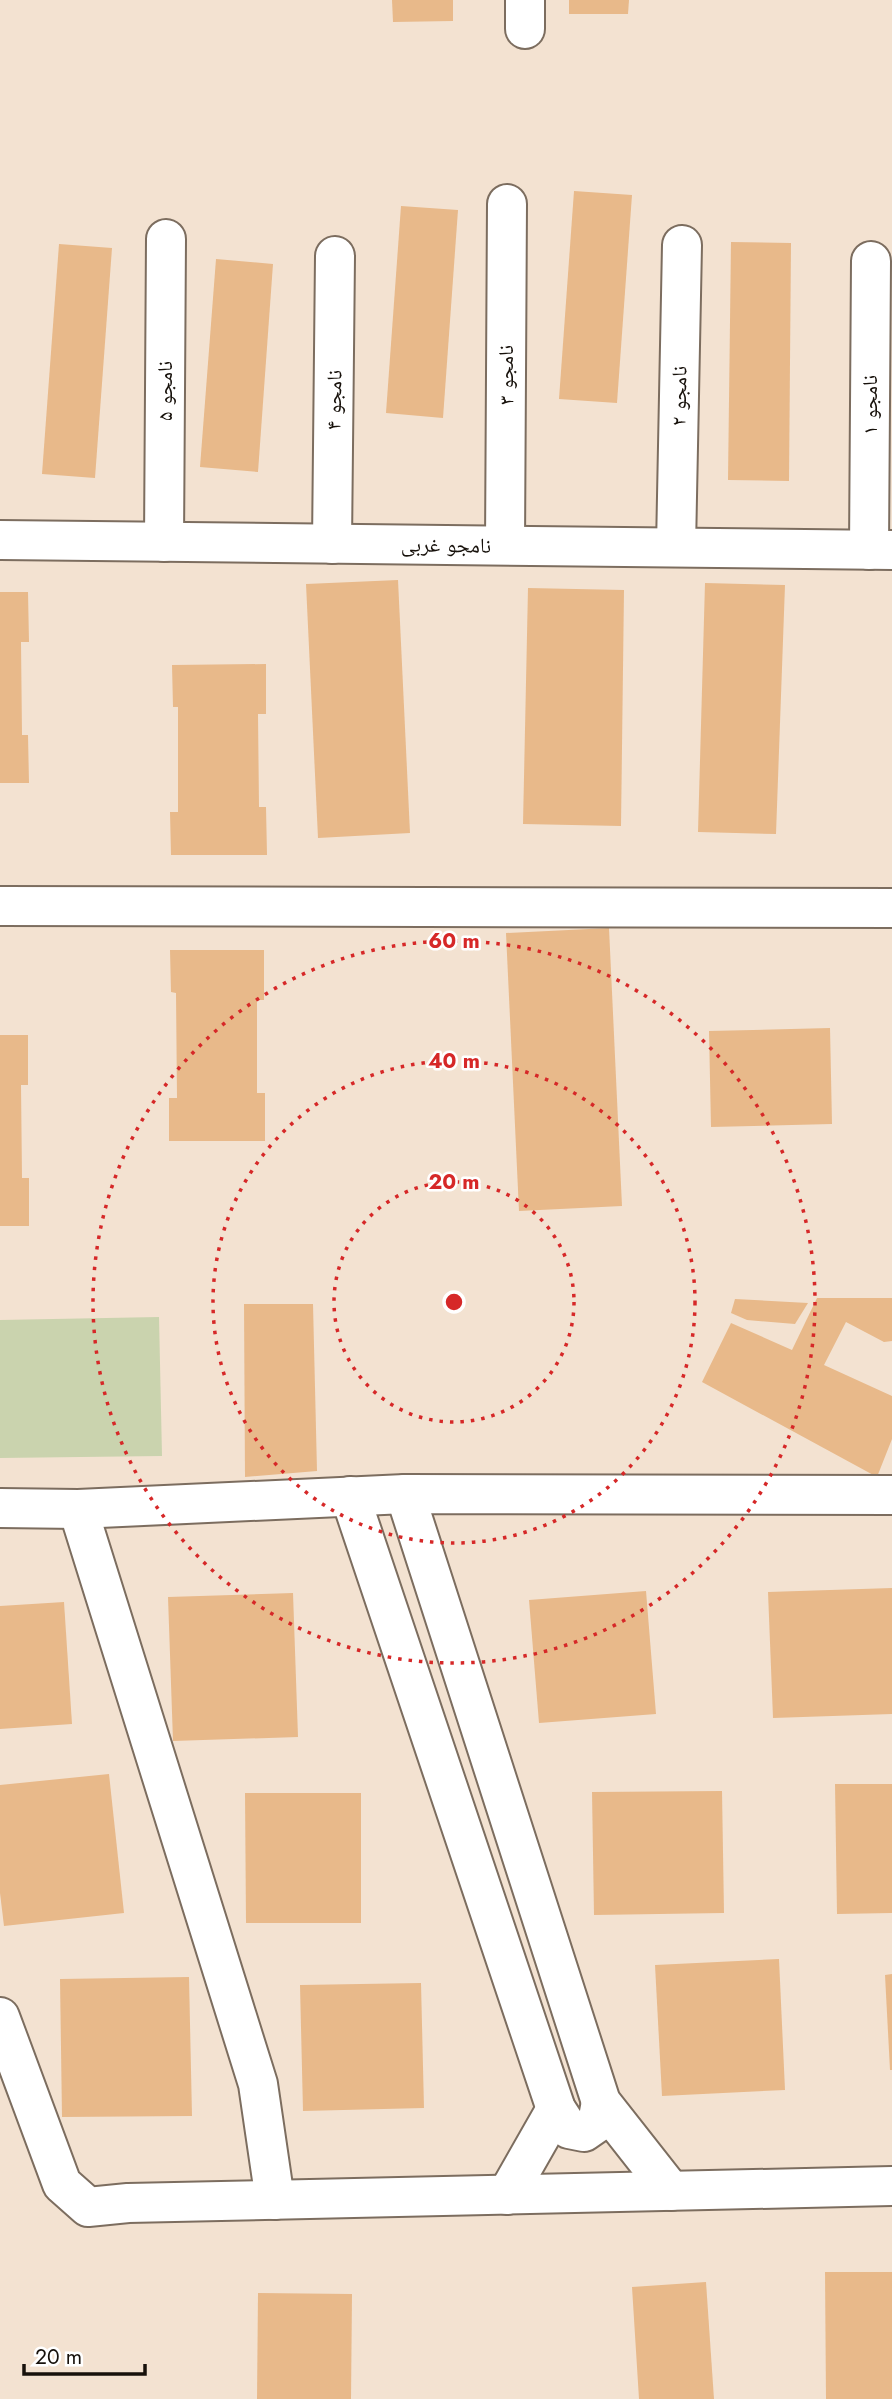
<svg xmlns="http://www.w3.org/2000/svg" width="892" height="2399" font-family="Jost,'Noto Naskh Arabic',sans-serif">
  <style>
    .green { fill: #cad3ae }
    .building { fill: #e8b98a }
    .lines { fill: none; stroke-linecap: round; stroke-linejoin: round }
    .minor-casing { stroke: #7c6d5f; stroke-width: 42 }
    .minor { stroke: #fff; stroke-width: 38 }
    .ring { fill: none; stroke: #d62828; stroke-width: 3.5; stroke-dasharray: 3.5 7 }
    .labels { text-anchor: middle; stroke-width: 5; stroke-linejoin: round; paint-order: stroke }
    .street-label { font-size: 21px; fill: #17110b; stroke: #fff }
    .centre { fill: #d62828; stroke: #fff; stroke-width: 3.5 }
    .ring-label { font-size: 21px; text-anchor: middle; font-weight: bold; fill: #d62828; stroke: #fff; stroke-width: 5; stroke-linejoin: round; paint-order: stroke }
  </style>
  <rect width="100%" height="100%" fill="#f3e2d1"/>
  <polygon class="green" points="159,1317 162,1456 0,1458 0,1320"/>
  <g class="building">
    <polygon points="392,0 453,0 453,21 393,22"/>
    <polygon points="569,0 629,0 628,14 569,14"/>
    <polygon points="574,191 632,195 617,403 559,399"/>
    <polygon points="401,206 458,210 443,418 386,413"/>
    <polygon points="731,242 791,243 789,481 728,480"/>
    <polygon points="59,244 112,248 95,478 42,474"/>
    <polygon points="216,259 273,264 258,472 200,467"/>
    <polygon points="398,580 410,833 318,838 306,584"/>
    <polygon points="705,583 785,585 776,834 698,832"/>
    <polygon points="528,588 624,590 621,826 523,824"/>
    <polygon points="0,592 28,592 29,642 21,642 22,735 28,735 29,783 0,783"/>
    <polygon points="266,664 266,714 258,714 259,807 266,807 267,855 171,855 170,812 178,812 178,707 173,707 172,665"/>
    <polygon points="609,928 622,1206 519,1211 506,933"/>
    <polygon points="170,950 264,950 264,1000 257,1000 257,1093 265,1093 265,1141 169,1141 169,1098 177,1098 176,993 171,992"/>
    <polygon points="830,1028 832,1124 711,1127 709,1031"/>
    <polygon points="0,1035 28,1035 28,1085 21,1085 22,1178 29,1178 29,1226 0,1226"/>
    <polygon points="817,1298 892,1298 892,1341 884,1342 846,1322 824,1365 892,1396 892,1439 877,1477 702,1382 731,1323 792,1350"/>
    <polygon points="735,1299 808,1303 795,1324 747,1320 731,1313"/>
    <polygon points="244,1304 313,1304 317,1471 245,1477"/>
    <polygon points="892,1588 892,1714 773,1718 768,1592"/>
    <polygon points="646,1591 656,1714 539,1723 529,1600"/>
    <polygon points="293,1593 298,1737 173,1741 168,1597"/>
    <polygon points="64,1602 72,1724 0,1729 0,1606"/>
    <polygon points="109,1774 124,1913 4,1926 0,1893 0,1785"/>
    <polygon points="835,1784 892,1784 892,1913 837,1914"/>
    <polygon points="722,1791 724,1913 594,1915 592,1792"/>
    <polygon points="245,1793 361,1793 361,1923 246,1923"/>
    <polygon points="779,1959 785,2090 662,2096 655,1965"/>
    <polygon points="892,1974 892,2070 890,2070 885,1975"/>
    <polygon points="189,1977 192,2116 62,2117 60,1979"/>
    <polygon points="421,1983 424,2108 303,2111 300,1985"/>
    <polygon points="825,2272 892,2272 892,2399 826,2399"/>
    <polygon points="706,2282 714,2399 639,2399 632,2287"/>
    <polygon points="258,2293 352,2294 351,2399 257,2399"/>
  </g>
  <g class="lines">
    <defs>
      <g id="minor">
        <polyline points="525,29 525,0"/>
        <polyline points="0,540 892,550"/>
        <polyline points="164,542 166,239"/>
        <polyline points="332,544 335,256"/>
        <polyline points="505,545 507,204"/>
        <polyline points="676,547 682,245"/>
        <polyline points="869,550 871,261"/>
        <polyline points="0,906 892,908"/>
        <polyline points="405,1494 601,2102 671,2191"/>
        <polyline points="350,1496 556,2109 569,2129 584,2132 597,2123 601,2102"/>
        <polyline points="0,1508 78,1509 405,1494 892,1495"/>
        <polyline points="78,1509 258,2084 275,2200"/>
        <polyline points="0,2017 62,2184 88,2207 128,2203 892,2186"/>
        <polyline points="507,2195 556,2109"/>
      </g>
    </defs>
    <use href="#minor" class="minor-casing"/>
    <use href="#minor" class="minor"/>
  </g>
  <g class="ring">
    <circle cx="454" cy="1302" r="120"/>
    <circle cx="454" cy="1302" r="241"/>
    <circle cx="454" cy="1302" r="361"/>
  </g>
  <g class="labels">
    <g class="street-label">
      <text transform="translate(506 375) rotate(-90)" y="7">نامجو ۳</text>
      <text transform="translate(165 391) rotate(-90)" y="7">نامجو ۵</text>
      <text transform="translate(679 396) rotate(-89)" y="7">نامجو ۲</text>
      <text transform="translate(334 400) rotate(-89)" y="7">نامجو ۴</text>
      <text transform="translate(870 405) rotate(-90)" y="7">نامجو ۱</text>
      <text transform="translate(446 545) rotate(1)" y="7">نامجو غربی</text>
    </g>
  </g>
  <circle cx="454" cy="1302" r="10" class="centre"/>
  <g class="ring-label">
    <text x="454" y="948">60 m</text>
    <text x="454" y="1068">40 m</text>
    <text x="454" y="1189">20 m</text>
  </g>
  <path d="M24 2364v10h121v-10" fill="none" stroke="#17110b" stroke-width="3.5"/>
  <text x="35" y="2364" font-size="21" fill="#17110b" stroke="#ffffff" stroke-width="5" paint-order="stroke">20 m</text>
</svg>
